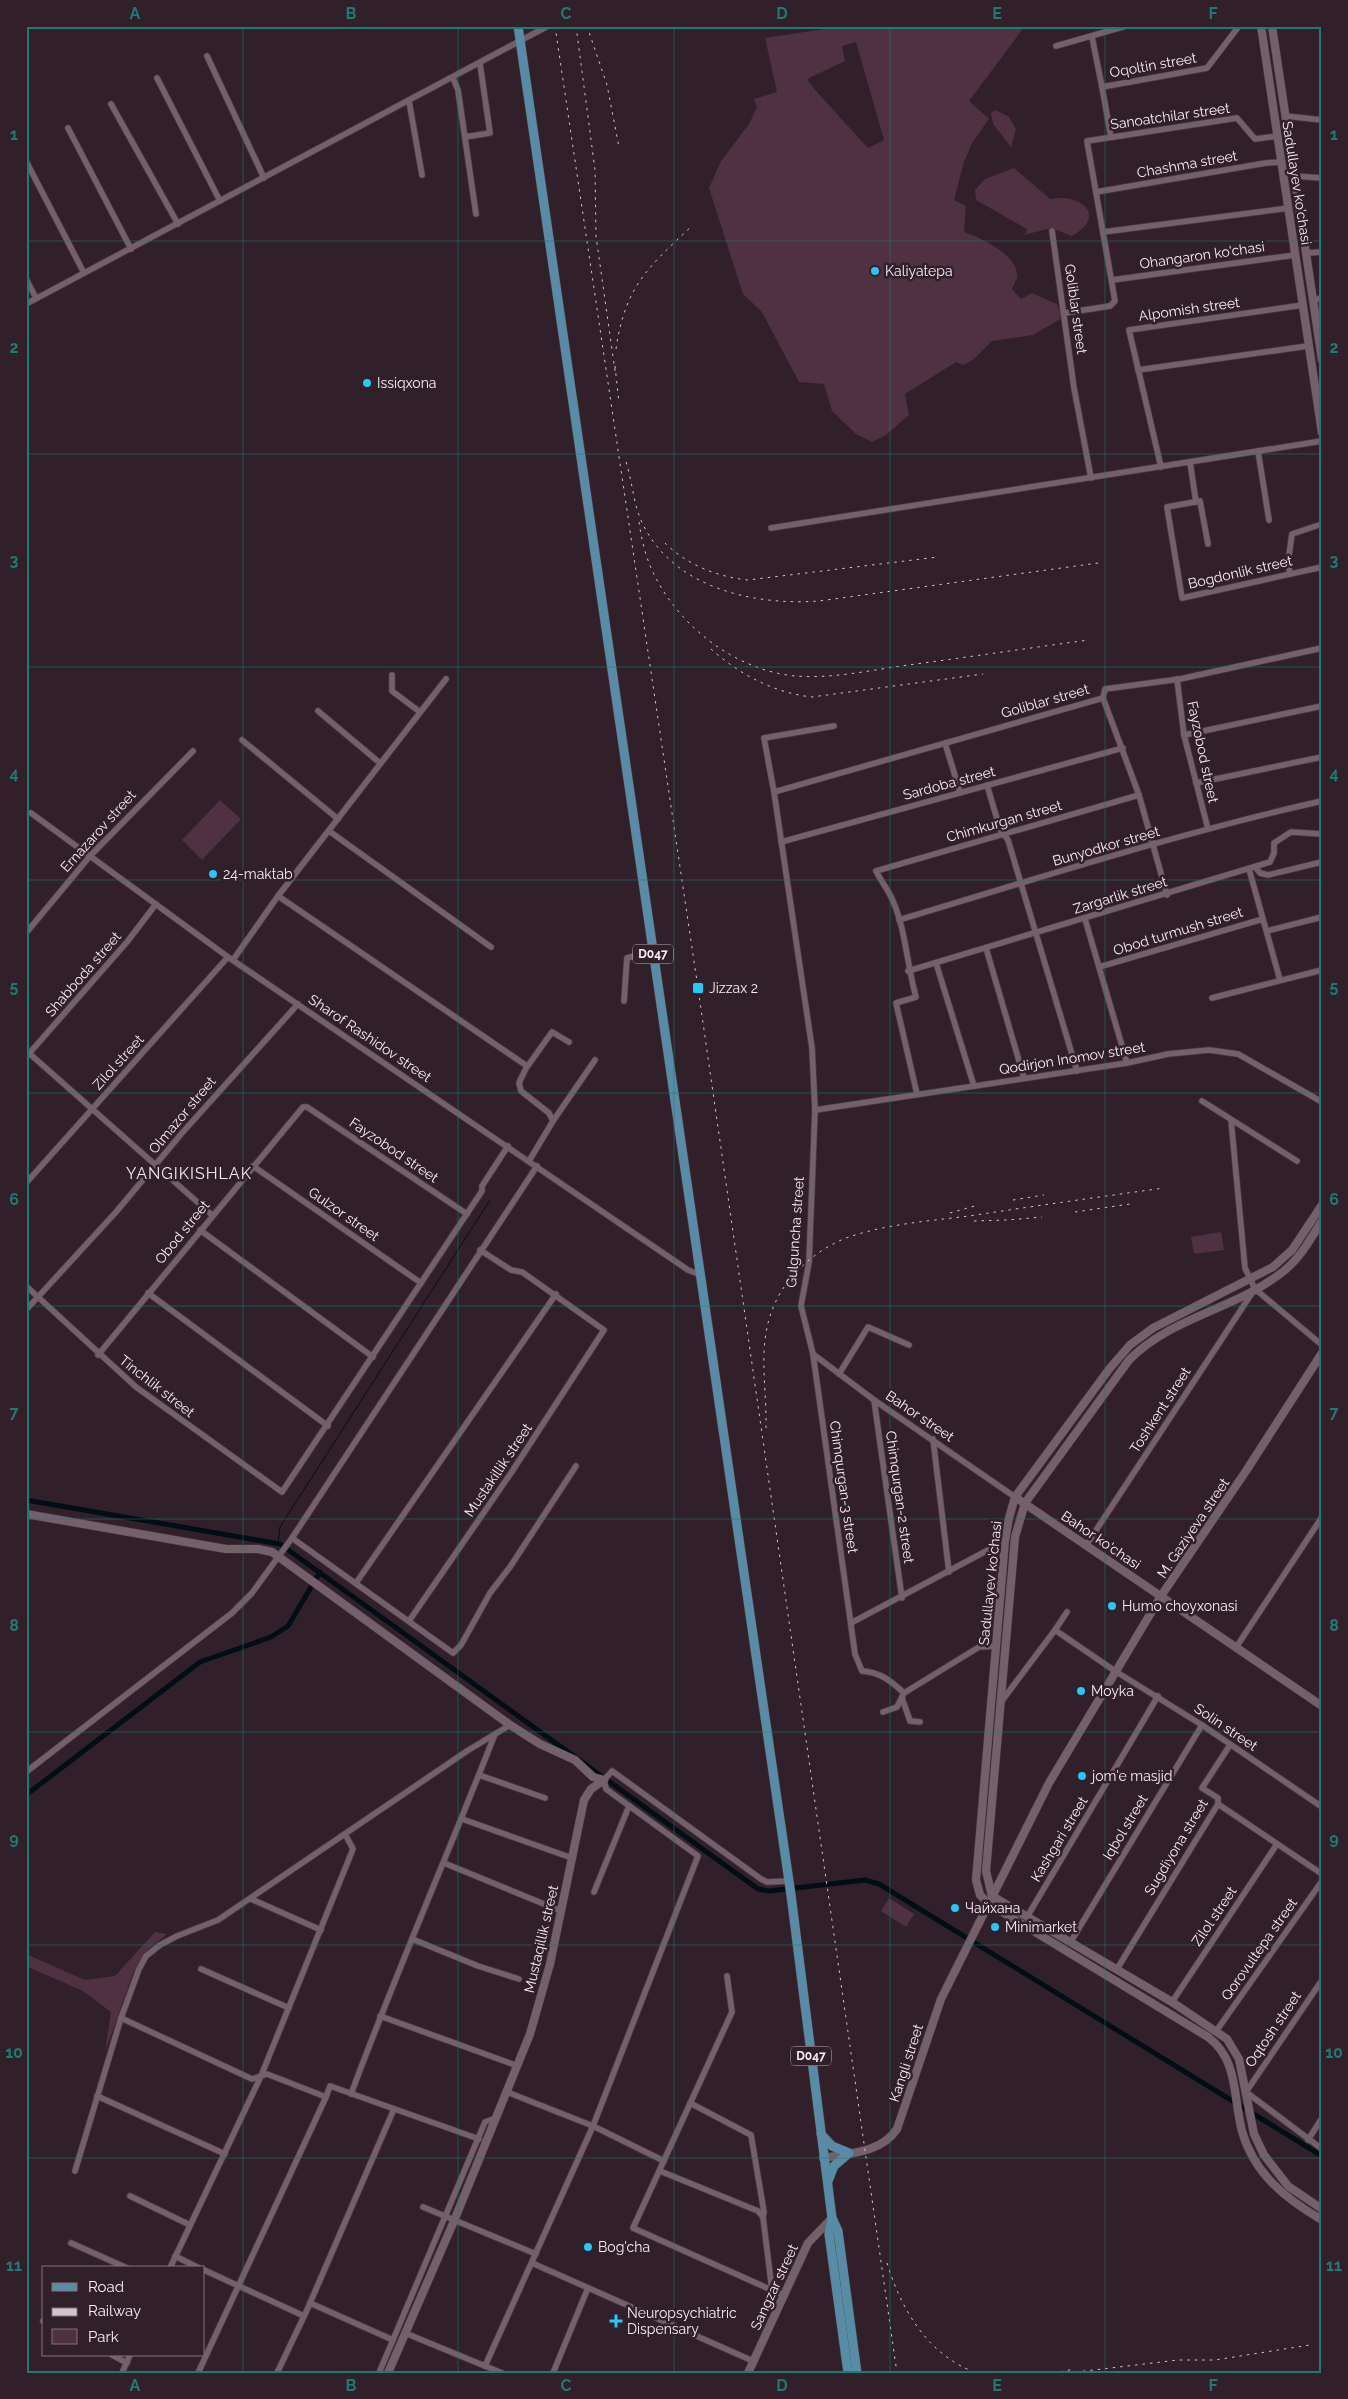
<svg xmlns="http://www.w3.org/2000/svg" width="1348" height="2399" font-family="Raleway,sans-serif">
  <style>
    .green { fill: #4f3141; fill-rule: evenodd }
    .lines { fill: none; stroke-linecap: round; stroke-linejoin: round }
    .stream { stroke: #000e16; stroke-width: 1 }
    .canal { stroke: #000e16; stroke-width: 5 }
    .street-casing { stroke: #493b42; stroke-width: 7 }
    .secondary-casing { stroke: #493b42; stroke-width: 9 }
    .primary-casing { stroke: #493b42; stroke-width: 10 }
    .street { stroke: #74606a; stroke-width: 5.5 }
    .secondary { stroke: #74606a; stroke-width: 8 }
    .primary { stroke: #578ba6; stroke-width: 9 }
    .rail { stroke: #d2c5cb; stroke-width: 1; stroke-dasharray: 2.5 5; stroke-linecap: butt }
    .grid { fill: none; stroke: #1b7c75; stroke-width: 1; stroke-opacity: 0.55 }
    .poi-dot { fill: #21c9fd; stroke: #312029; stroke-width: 2 }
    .labels { text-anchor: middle; stroke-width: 5; stroke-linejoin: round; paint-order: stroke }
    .shield { fill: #312029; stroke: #bcafb6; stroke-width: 1 }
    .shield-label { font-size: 12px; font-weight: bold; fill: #f8ecf2 }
    .street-label { font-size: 14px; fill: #f8ecf2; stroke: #312029 }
    .poi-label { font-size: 14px; fill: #f8ecf2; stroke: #312029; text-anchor: start }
    .quarter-label { font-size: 16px; letter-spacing: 1px; fill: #f8ecf2; stroke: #312029 }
    .neatline { fill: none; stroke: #1b7c75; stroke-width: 2 }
    .grid-label { font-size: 16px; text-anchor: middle; font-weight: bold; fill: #1b7c75 }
  </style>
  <rect width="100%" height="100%" fill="#312029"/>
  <g class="green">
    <path d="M844 26H1025L969 101 989 119 972 143 964 162 954 200 966 206 964 232C981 238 1019 255 1017 277 1016 281 1014 285 1012 289L1021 299 1032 293 1057 304 1062 318 1033 335 992 341 973 360 963 365 956 362 905 394 909 415 886 435 872 442 856 434 832 411 824 384 799 382 762 312 743 294 709 188 721 161 749 124 757 107 754 99 777 92 765 38ZM856 42 884 140 868 148 816 91 807 79 845 61 842 46Z"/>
    <polygon points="995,110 1008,116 1016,129 1011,147 993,124 991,113"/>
    <path d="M1014 168 1050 199C1081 193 1108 216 1072 236L1051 228 1024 235 1027 229 976 200 975 190 985 179Z"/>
    <polygon points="220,800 241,819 202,860 182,840"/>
    <polygon points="1221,1232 1224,1250 1194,1254 1191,1237"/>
    <polygon points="889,1898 914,1914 906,1927 881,1911"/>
    <polygon points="155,1932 167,1934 144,1953 133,1973 105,2052 111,2012 83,1991 26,1966 26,1954 85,1980 115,1976"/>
  </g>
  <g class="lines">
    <polyline class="stream" points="278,1544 280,1527 490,1200"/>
    <g class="canal">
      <polyline points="26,1500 280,1544 758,1889 769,1891 865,1880 879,1884 1322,2156"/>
      <polyline points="26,1795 200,1662 271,1637 288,1626 320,1572"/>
    </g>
    <defs>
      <g id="street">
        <polyline points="1092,37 1102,87 1207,68 1239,26"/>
        <polyline points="1056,46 1126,26"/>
        <polyline points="207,56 264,178"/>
        <polyline points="157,78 220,201"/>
        <polyline points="453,78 458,90 476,214"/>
        <polyline points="1102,87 1111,137"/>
        <polyline points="409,101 422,175"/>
        <polyline points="111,104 178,224"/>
        <polyline points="1285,116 1322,120"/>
        <polyline points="68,128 131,249"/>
        <polyline points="465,137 490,133 480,64"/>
        <polyline points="26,161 84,273"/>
        <polyline points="1294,176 1322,178"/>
        <polyline points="1096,192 1266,163 1282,162"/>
        <polyline points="1052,231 1074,388 1091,478"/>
        <polyline points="1103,232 1289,208"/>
        <polyline points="1306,253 1322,252"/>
        <polyline points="26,279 36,298"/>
        <polyline points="1112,280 1295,255"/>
        <polyline points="1313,300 1322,298"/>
        <polyline points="26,304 548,26"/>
        <polyline points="1065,313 1110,306 1115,301 1087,141 1237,118 1255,139 1278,136"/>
        <polyline points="1138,370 1308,346"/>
        <polyline points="1258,451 1269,520"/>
        <polyline points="1190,462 1196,502"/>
        <polyline points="1161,467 1129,330 1303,305"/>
        <polyline points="771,528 1322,441"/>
        <polyline points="1208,544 1200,501 1167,507 1182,598 1322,567"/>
        <polyline points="1290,574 1288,562 1292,534 1322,524"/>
        <polyline points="392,675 392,691 420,712"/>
        <polyline points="1177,679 1184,735 1208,829"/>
        <polyline points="1103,698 1139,795 1167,895"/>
        <polyline points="318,711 380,763"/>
        <path d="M834 726 764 738 774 792 812 1048 815 1110 809 1262 801 1306 813 1354 855 1654 862 1671C880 1672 891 1681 904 1693"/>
        <polyline points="1184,735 1322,706"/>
        <polyline points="242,740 338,819"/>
        <polyline points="945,743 960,792"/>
        <polyline points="1196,783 1322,757"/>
        <polyline points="987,785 1000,829 1008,840 1077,1071"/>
        <polyline points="774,792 1103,698 1105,689 1180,679 1322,648"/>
        <polyline points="31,813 228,957 688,1270 701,1275"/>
        <polyline points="329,831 491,947"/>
        <polyline points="781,842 1123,748"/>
        <polyline points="1255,867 1260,873 1268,875 1322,862"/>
        <polyline points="1249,869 1280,980"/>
        <polyline points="278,896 527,1066 519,1083 521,1091 549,1113 553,1121 529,1161"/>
        <polyline points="1085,919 1127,1063"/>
        <path d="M899 920C1039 878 1179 833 1322 801"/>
        <polyline points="1267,931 1322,917"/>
        <polyline points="26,933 90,856 193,751"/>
        <polyline points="986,948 1024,1078"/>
        <polyline points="233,960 278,896 446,679"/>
        <polyline points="936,963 974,1086"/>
        <polyline points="1099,967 1263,919"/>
        <polyline points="908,971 1270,862 1274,853 1274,843 1291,832 1322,834"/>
        <polyline points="1212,998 1322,970"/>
        <polyline points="624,1001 627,958 653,951"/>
        <polyline points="30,1054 212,1215"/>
        <polyline points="26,1057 127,942 156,904"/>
        <polyline points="527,1067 552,1032 569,1042"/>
        <path d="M917 1094 896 1003 916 997C907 966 906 931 893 901 889 891 881 881 876 871L1139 795"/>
        <polyline points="1202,1101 1297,1161"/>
        <polyline points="815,1110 1127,1063 1168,1054 1209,1050 1238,1054 1322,1102"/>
        <polyline points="1231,1120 1245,1268 1255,1289 1322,1345"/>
        <polyline points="553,1121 595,1060"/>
        <polyline points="253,1166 421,1283"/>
        <polyline points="26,1183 228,957"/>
        <polyline points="200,1230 373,1357"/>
        <polyline points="26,1286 136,1387 282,1492 482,1191 482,1186 508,1146"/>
        <polyline points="148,1293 328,1426"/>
        <polyline points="26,1310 116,1212 182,1133 298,1004"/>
        <polyline points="813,1354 874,1400 1015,1497"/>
        <polyline points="98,1355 303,1107 307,1107 467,1214"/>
        <polyline points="839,1374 868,1327 909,1345"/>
        <polyline points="874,1400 902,1598"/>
        <polyline points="933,1439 949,1572"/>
        <polyline points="292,1538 453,1653 461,1645 490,1593 510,1567 576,1466"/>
        <polyline points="1087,1544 1252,1293"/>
        <polyline points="356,1583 556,1294"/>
        <polyline points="409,1621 511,1473 604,1330 522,1272 511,1270 480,1250"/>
        <polyline points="851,1623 1005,1541"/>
        <polyline points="1055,1630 1067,1612"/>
        <polyline points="1237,1646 1322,1517"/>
        <polyline points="902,1698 910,1721 920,1722"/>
        <polyline points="1001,1702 1055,1630 1115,1671 1202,1725 1322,1807"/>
        <polyline points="883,1712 897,1707 904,1693 979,1647 996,1646"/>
        <polyline points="26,1772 232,1613 252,1593 292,1538 537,1166"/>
        <polyline points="479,1775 545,1798"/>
        <polyline points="1218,1804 1322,1874"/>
        <polyline points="462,1819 572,1858"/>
        <polyline points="444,1863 561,1911"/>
        <polyline points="594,1892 629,1806"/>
        <polyline points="251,1899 321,1930"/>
        <polyline points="1027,1917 1158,1696"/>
        <polyline points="412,1939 478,1966 519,1979"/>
        <polyline points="1070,1943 1202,1725"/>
        <polyline points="201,1969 289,2008"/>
        <polyline points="1117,1969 1218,1804 1218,1798 1202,1788 1230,1745"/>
        <polyline points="727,1976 732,2012 633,2228 785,2296"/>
        <polyline points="1322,1980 1246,2092 1322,2149"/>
        <polyline points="1172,2002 1277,1844"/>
        <polyline points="380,2016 518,2066"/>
        <polyline points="121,2018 252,2079 267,2074 326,2097 330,2086 479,2139"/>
        <polyline points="1217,2030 1322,1881"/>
        <polyline points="507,2092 593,2126 664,2161"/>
        <path d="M351 2094C396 1973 448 1854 495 1734"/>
        <polyline points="97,2096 225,2154"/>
        <polyline points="690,2103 751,2135 764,2212 763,2217"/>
        <polyline points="1308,2140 1322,2118"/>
        <polyline points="75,2171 121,2018 139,1969 146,1956 160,1945 177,1936 218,1920 467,1751 510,1725"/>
        <polyline points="660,2171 758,2211 763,2217 772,2290"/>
        <polyline points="130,2196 190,2225"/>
        <polyline points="423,2207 536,2254"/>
        <polyline points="71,2243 127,2268"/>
        <polyline points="175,2256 199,2268"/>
        <polyline points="532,2263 753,2361"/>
        <polyline points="170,2268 261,2076 353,1849 345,1834"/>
        <polyline points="204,2270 304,2316"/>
        <polyline points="310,2303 393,2340"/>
        <polyline points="43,2321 44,2321"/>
        <polyline points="405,2333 502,2373"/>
        <polyline points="112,2355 127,2363"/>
        <polyline points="485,2366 593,2126 698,1856 606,1789 604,1780 612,1771 761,1879 767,1882 789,1881"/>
        <polyline points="122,2373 130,2355"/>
        <polyline points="198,2373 326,2097"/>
        <polyline points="277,2373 307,2310 394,2109"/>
        <polyline points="379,2373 485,2122 496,2118"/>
        <polyline points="553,2373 588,2288"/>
      </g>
      <g id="secondary">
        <polyline points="1261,26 1322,433"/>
        <polyline points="1272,26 1322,360"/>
        <path d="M1322 1205 1292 1250 1273 1267 1153 1328 1130 1345 1110 1368 1015 1497 1009 1518 1005 1541 976 1880 980 1895 989 1904 1208 2037C1239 2060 1233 2098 1242 2131 1254 2174 1286 2199 1322 2220"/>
        <path d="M1322 1221C1311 1238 1301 1257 1285 1270 1238 1309 1172 1316 1129 1360L1025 1503 1015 1537 986 1871 992 1896 1172 2002 1227 2039 1239 2059 1254 2134 1264 2155 1288 2186 1322 2209"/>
        <polyline points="1015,1497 1322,1706"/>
        <polyline points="26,1514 226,1549 258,1549 272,1552 510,1725 540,1744 575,1760 593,1777 604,1780"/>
        <path d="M823 2158C850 2153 881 2153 897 2129L941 1999 1049 1783 1161 1596 1246 1471 1322 1353"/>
        <polyline points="388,2373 454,2221 530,2034 550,1964 584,1800 591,1789 604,1780"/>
        <polyline points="748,2373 808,2243 832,2218"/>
      </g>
      <g id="primary">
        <polyline points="518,26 791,1895 832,2218 829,2234 848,2373"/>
        <polyline points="821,2134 832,2146 849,2153 834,2166 828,2181"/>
        <polyline points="832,2218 838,2231 857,2373"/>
      </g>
    </defs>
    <use href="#street" class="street-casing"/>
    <use href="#secondary" class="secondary-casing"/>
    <use href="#primary" class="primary-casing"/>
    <use href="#street" class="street"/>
    <use href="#secondary" class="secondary"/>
    <use href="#primary" class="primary"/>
    <g class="rail">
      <polyline points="555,26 698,988 897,2373"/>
      <polyline points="576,26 595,170 596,236 615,371"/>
      <polyline points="587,26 607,85 619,147"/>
      <path d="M616 349C625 286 649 266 693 225"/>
      <polyline points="615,366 619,403"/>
      <path d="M626 462C632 480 633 500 640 518 669 587 752 606 819 601L1098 563"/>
      <path d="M639 522C641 536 644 550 649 563 672 621 732 670 795 676 833 679 871 670 908 665 969 657 1029 648 1089 640"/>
      <path d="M665 543C687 565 718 577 748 580L938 557"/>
      <path d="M711 649C739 674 774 693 812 697L983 674"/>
      <polyline points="1013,1200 1044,1195"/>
      <polyline points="1075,1212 1130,1204"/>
      <polyline points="950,1213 978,1205"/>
      <polyline points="974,1221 1008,1220 1042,1217"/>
      <path d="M766 1428C767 1384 756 1342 776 1301 789 1273 820 1247 849 1237 887 1224 929 1221 969 1216 1034 1206 1099 1197 1164 1188"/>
      <path d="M887 2263C901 2309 928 2356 977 2373"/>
      <polyline points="1053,2373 1075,2369"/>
      <polyline points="1068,2373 1178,2360 1215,2360 1310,2345"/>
    </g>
  </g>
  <path class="grid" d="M243 26V2373M458 26V2373M674 26V2373M890 26V2373M1105 26V2373M26 241H1322M26 454H1322M26 667H1322M26 880H1322M26 1093H1322M26 1306H1322M26 1519H1322M26 1732H1322M26 1945H1322M26 2158H1322"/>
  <g class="poi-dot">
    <circle cx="875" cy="271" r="5"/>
    <circle cx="367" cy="383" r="5"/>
    <circle cx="213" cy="874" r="5"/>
    <rect x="692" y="982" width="12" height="12" rx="2.5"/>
    <circle cx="1112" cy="1606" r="5"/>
    <circle cx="1081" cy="1691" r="5"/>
    <circle cx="1082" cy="1776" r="5"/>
    <circle cx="955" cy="1908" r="5"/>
    <circle cx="995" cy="1927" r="5"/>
    <circle cx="588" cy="2247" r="5"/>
    <path d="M613.5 2313.5h5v5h5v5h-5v5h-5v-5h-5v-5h5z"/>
  </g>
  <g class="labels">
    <g class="shield">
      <rect x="633" y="944.5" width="40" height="19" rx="4"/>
      <rect x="791" y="2046.5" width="40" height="19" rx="4"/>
    </g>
    <g class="shield-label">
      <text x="653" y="958">D047</text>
      <text x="811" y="2060">D047</text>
    </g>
    <g class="street-label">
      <text transform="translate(1153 65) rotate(-10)" y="5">Oqoltin street</text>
      <text transform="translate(1170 116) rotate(-8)" y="5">Sanoatchilar street</text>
      <text transform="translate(1187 164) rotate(-10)" y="5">Chashma street</text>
      <text transform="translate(1297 183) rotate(81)" y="5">Sadullayev ko'chasi</text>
      <text transform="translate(1202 255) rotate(-8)" y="5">Ohangaron ko'chasi</text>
      <text transform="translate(1076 309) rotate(82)" y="5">Goliblar street</text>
      <text transform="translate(1189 309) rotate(-8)" y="5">Alpomish street</text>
      <text transform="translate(1240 572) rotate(-13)" y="5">Bogdonlik street</text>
      <text transform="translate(1045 701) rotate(-16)" y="5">Goliblar street</text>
      <text transform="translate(1203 752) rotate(78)" y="5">Fayzobod street</text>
      <text transform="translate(949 783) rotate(-15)" y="5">Sardoba street</text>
      <text transform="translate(1004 821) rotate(-16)" y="5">Chimkurgan street</text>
      <text transform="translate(98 831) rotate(-48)" y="5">Ernazarov street</text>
      <text transform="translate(1106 846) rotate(-16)" y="5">Bunyodkor street</text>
      <text transform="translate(1120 895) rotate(-17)" y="5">Zargarlik street</text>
      <text transform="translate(1178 931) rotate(-17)" y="5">Obod turmush street</text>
      <text transform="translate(83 974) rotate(-49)" y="5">Shabboda street</text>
      <text transform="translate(370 1038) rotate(34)" y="5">Sharof Rashidov street</text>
      <text transform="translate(1072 1058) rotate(-9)" y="5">Qodirjon Inomov street</text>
      <text transform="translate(118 1062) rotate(-48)" y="5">Zilol street</text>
      <text transform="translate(182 1115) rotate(-50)" y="5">Olmazor street</text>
      <text transform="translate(394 1150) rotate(34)" y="5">Fayzobod street</text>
      <text transform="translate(344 1214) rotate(35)" y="5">Gulzor street</text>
      <text transform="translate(182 1232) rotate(-51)" y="5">Obod street</text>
      <text transform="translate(795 1232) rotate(-86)" y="5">Gulguncha street</text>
      <text transform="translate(157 1386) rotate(38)" y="5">Tinchlik street</text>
      <text transform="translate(1160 1410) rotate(-57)" y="5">Toshkent street</text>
      <text transform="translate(920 1416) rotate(34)" y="5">Bahor street</text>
      <text transform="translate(498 1470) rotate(-56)" y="5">Mustakillik street</text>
      <text transform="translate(844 1487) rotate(82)" y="5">Chimqurgan-3 street</text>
      <text transform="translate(900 1497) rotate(82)" y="5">Chimqurgan-2 street</text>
      <text transform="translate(1193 1528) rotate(-56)" y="5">M. Gaziyeva street</text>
      <text transform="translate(1101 1540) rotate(34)" y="5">Bahor ko'chasi</text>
      <text transform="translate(990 1583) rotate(-84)" y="5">Sadullayev ko'chasi</text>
      <text transform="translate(1226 1727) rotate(34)" y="5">Solin street</text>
      <text transform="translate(1125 1827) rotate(-59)" y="5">Iqbol street</text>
      <text transform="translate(1059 1839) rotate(-59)" y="5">Kashgari street</text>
      <text transform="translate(1176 1847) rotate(-59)" y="5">Sugdiyona street</text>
      <text transform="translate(1214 1916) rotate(-56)" y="5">Zilol street</text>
      <text transform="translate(541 1939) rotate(-77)" y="5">Mustaqillik street</text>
      <text transform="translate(1259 1949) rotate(-55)" y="5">Qorovultepa street</text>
      <text transform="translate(1273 2029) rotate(-56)" y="5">Oqtosh street</text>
      <text transform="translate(906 2063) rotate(-72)" y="5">Kangli street</text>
      <text transform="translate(774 2287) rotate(-65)" y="5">Sangzar street</text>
    </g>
    <g class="poi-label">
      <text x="885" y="276">Kaliyatepa</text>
      <text x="377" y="388">Issiqxona</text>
      <text x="223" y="879">24-maktab</text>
      <text x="709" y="993">Jizzax 2</text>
      <text x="1122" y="1611">Humo choyxonasi</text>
      <text x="1091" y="1696">Moyka</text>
      <text x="1092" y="1781">jom'e masjid</text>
      <text x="965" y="1913">Чайхана</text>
      <text x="1005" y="1932">Minimarket</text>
      <text x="598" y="2252">Bog'cha</text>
      <text x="627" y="2318">Neuropsychiatric<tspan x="627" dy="16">Dispensary</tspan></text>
    </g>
    <g class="quarter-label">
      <text x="189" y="1179">YANGIKISHLAK</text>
    </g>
  </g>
  <rect width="1348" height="2399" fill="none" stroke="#312029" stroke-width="55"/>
  <rect x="42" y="2266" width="162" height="90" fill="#312029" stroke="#817279"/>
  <rect x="52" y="2283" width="25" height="8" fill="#578ba6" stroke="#817279"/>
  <text x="88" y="2292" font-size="15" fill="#f8ecf2">Road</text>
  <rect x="52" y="2308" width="25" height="8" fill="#d2c5cb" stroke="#817279"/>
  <text x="88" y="2316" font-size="15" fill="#f8ecf2">Railway</text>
  <rect x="52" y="2329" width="25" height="15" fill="#4f3141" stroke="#817279"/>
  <text x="88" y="2342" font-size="15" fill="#f8ecf2">Park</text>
  <rect x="28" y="28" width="1292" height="2344" class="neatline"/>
  <g class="grid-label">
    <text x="135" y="19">A</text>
    <text x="351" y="19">B</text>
    <text x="566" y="19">C</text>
    <text x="782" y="19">D</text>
    <text x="997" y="19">E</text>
    <text x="1213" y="19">F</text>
    <text x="14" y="140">1</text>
    <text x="1334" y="140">1</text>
    <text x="14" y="353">2</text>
    <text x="1334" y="353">2</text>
    <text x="14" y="566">3</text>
    <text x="1334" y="566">3</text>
    <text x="14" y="779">4</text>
    <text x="1334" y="779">4</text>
    <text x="14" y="992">5</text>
    <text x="1334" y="992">5</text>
    <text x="14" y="1205">6</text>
    <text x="1334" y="1205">6</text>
    <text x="14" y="1418">7</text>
    <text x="1334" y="1418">7</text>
    <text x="14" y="1631">8</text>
    <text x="1334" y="1631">8</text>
    <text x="14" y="1844">9</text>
    <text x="1334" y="1844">9</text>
    <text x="14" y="2058">10</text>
    <text x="1334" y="2058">10</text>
    <text x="14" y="2271">11</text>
    <text x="1334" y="2271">11</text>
    <text x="135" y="2391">A</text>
    <text x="351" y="2391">B</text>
    <text x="566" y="2391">C</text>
    <text x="782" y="2391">D</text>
    <text x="997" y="2391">E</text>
    <text x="1213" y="2391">F</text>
  </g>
</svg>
